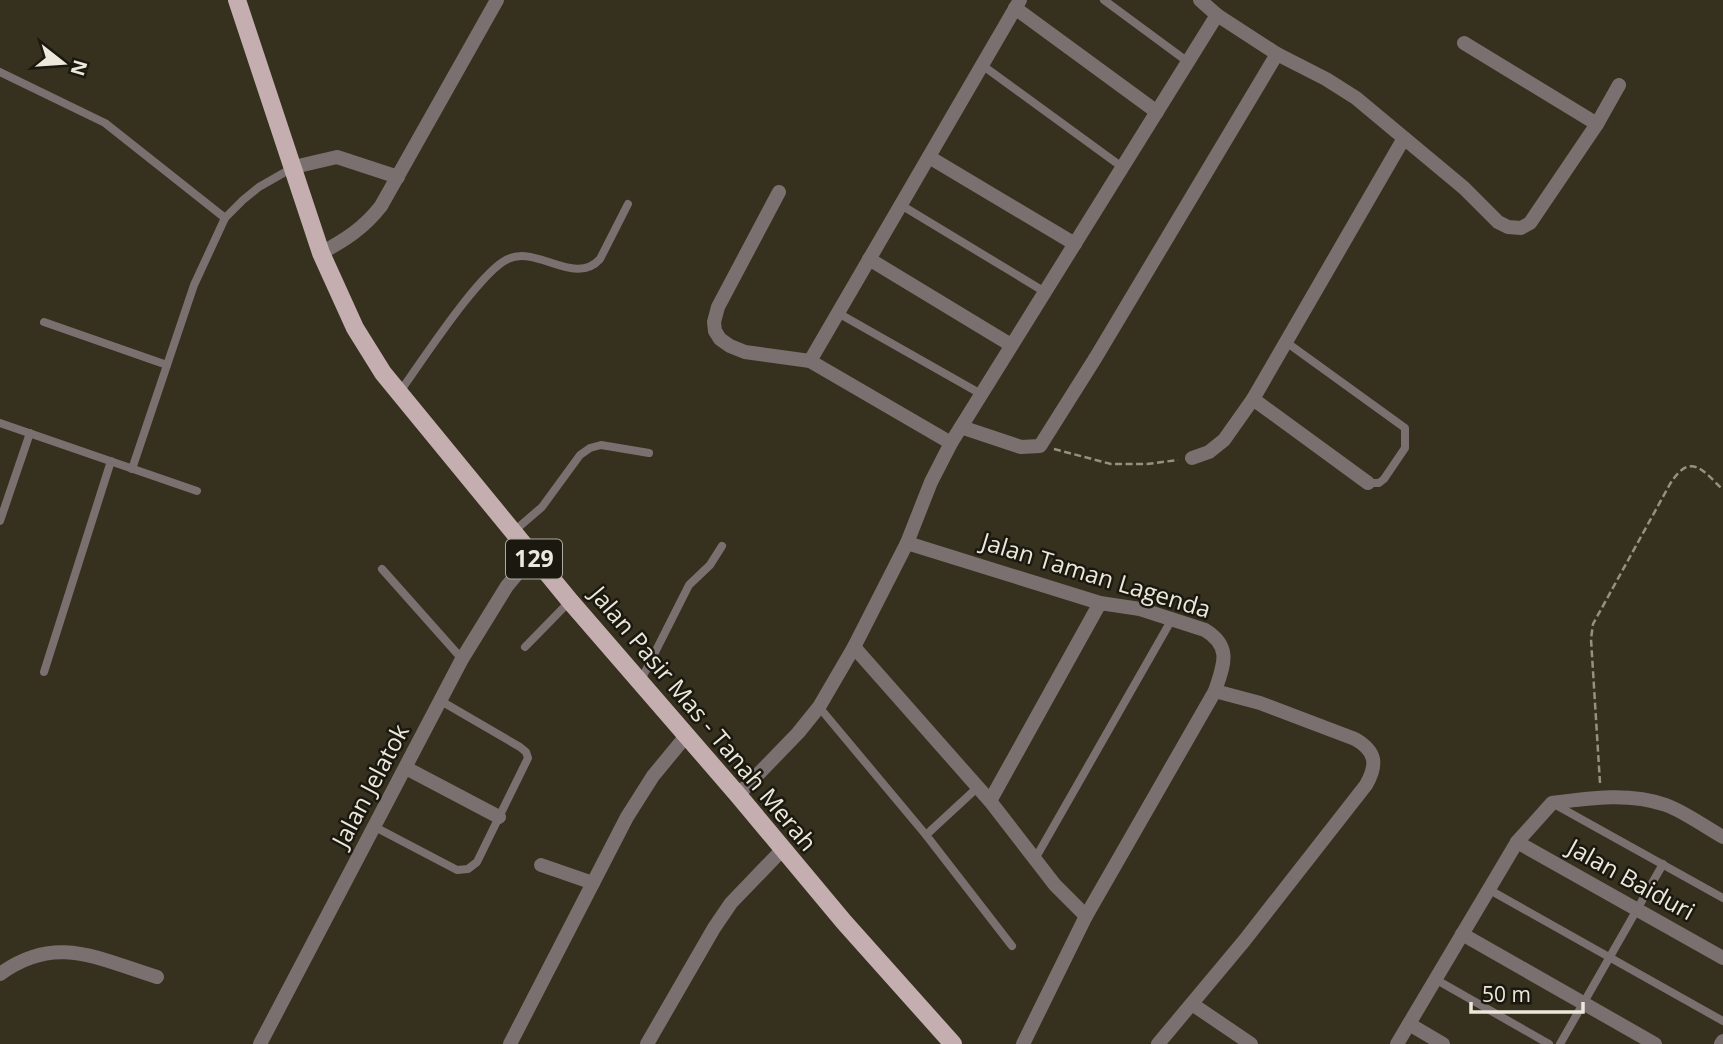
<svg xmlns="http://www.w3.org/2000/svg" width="1723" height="1044" font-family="'Open Sans',sans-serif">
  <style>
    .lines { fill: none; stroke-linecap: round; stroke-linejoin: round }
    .path { stroke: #959081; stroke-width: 2.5; stroke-dasharray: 7 3.5; stroke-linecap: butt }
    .lane { stroke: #7b7070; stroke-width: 8 }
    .street { stroke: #7b7070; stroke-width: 14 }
    .primary { stroke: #c5aeb0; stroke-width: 18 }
    .labels { text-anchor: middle; stroke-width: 5; stroke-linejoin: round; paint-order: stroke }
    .shield { fill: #1b1810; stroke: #adaa9f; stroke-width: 2 }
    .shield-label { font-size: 23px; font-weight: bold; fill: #ece8dc }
    .street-label { font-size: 24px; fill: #ece8dc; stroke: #1b1810 }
  </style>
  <rect width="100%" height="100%" fill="#36301e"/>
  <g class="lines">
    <g class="path">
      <polyline points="1054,449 1111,464 1147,464 1178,460"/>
      <path d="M1600 783 1591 639 1593 624 1670 484C1690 452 1702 469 1723 490"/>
    </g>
    <g class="lane">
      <polyline points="1104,0 1188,62"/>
      <polyline points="982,65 1122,167"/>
      <polyline points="0,72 105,123 225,218"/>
      <polyline points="901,205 1045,292"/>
      <polyline points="838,313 981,394"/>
      <polyline points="44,322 167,365"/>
      <polyline points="1286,342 1405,428 1405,448 1384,479 1379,483 1368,483"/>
      <path d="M399 393C420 364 480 271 508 259 537 245 575 287 600 259L628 204"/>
      <polyline points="0,423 197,491"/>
      <polyline points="132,469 194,285 225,218 243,200 259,187 294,167"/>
      <polyline points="0,521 30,433"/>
      <polyline points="513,532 542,507 580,455 590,448 601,445 649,453"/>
      <polyline points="382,569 462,659"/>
      <polyline points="525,647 570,601"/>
      <polyline points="44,672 111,461"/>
      <polyline points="640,682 689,585 710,565 722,546"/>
      <polyline points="819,707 926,835 1012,946"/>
      <polyline points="1554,804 1723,898"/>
      <polyline points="375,827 457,870 468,869 477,862 528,758 526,752 520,747 441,701"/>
      <polyline points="926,835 978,787"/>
      <polyline points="1035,859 1172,619"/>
      <polyline points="1488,889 1723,1021"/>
      <polyline points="1435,979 1549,1044"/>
      <polyline points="1560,1044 1663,864"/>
    </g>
    <g class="street">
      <polyline points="1200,0 1217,15 1277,54 1326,79 1356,98 1464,188 1498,222 1508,227 1521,228 1530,223 1597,124 1619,85"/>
      <polyline points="1015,8 1157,112"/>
      <polyline points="1464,43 1597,124"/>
      <polyline points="929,157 1075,244"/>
      <polyline points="294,167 337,157 398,177"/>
      <polyline points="779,192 718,307 714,322 715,331 720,339 730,346 745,352 810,361 951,443"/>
      <path d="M321 253C345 240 364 228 381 206L497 0"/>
      <polyline points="869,259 1011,345"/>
      <polyline points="810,361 1020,0"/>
      <polyline points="1253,399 1368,483"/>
      <polyline points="961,427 1021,447 1040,446 1096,357 1277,54"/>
      <polyline points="1192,458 1209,452 1224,440 1253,399 1404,138"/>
      <path d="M907 543 1100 603 1140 609 1205 630C1233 647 1223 666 1215 691L1086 916 1023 1044"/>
      <polyline points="854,647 990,801 1055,885 1086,916"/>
      <polyline points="406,768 499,817"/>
      <polyline points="738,795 798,733 819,707 854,647 907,543 931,482 951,443 1217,15"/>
      <polyline points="990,801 1100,603"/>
      <polyline points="1517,842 1723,958"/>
      <polyline points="541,865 593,883"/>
      <polyline points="1462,934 1655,1044"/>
      <path d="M0 974C56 933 98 959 157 977"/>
      <polyline points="1192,1004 1251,1044"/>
      <polyline points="1409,1024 1443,1044"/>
      <polyline points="260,1044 462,659 507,586 532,556"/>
      <polyline points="510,1044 627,817 653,776 686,736"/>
      <polyline points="647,1044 714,928 731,903 782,850"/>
      <path d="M1158 1044 1244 941 1366 785C1378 764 1376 751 1355 739L1260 703 1215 691"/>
      <path d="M1397 1044 1517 842 1552 803C1589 798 1629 792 1666 805 1685 812 1705 827 1723 837"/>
      <polyline points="1721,1044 1723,1041"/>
    </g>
    <polyline class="primary" points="237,0 321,253 355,328 383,373 570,601 738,795 844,922 953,1044"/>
  </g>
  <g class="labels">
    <rect class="shield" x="506" y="539.5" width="56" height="39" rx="5"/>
    <g class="shield-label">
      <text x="534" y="567">129</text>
    </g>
    <g class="street-label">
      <text transform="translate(1096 576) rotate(17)" y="8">Jalan Taman Lagenda</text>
      <text transform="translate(703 719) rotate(50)" y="8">Jalan Pasir Mas - Tanah Merah</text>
      <text transform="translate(371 786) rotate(-62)" y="8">Jalan Jelatok</text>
      <text transform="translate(1631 880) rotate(29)" y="8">Jalan Baiduri</text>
    </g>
  </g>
  <g transform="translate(63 63) rotate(107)" stroke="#1b1810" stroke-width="5" paint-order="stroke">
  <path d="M0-5L12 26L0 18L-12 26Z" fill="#ece8dc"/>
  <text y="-10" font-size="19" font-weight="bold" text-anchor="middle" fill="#ece8dc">N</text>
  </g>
  <path d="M1471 1002v10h112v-10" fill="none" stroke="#ece8dc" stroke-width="3.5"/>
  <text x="1482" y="1002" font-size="21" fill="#ece8dc" stroke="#1b1810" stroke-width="5" paint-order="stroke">50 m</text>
</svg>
